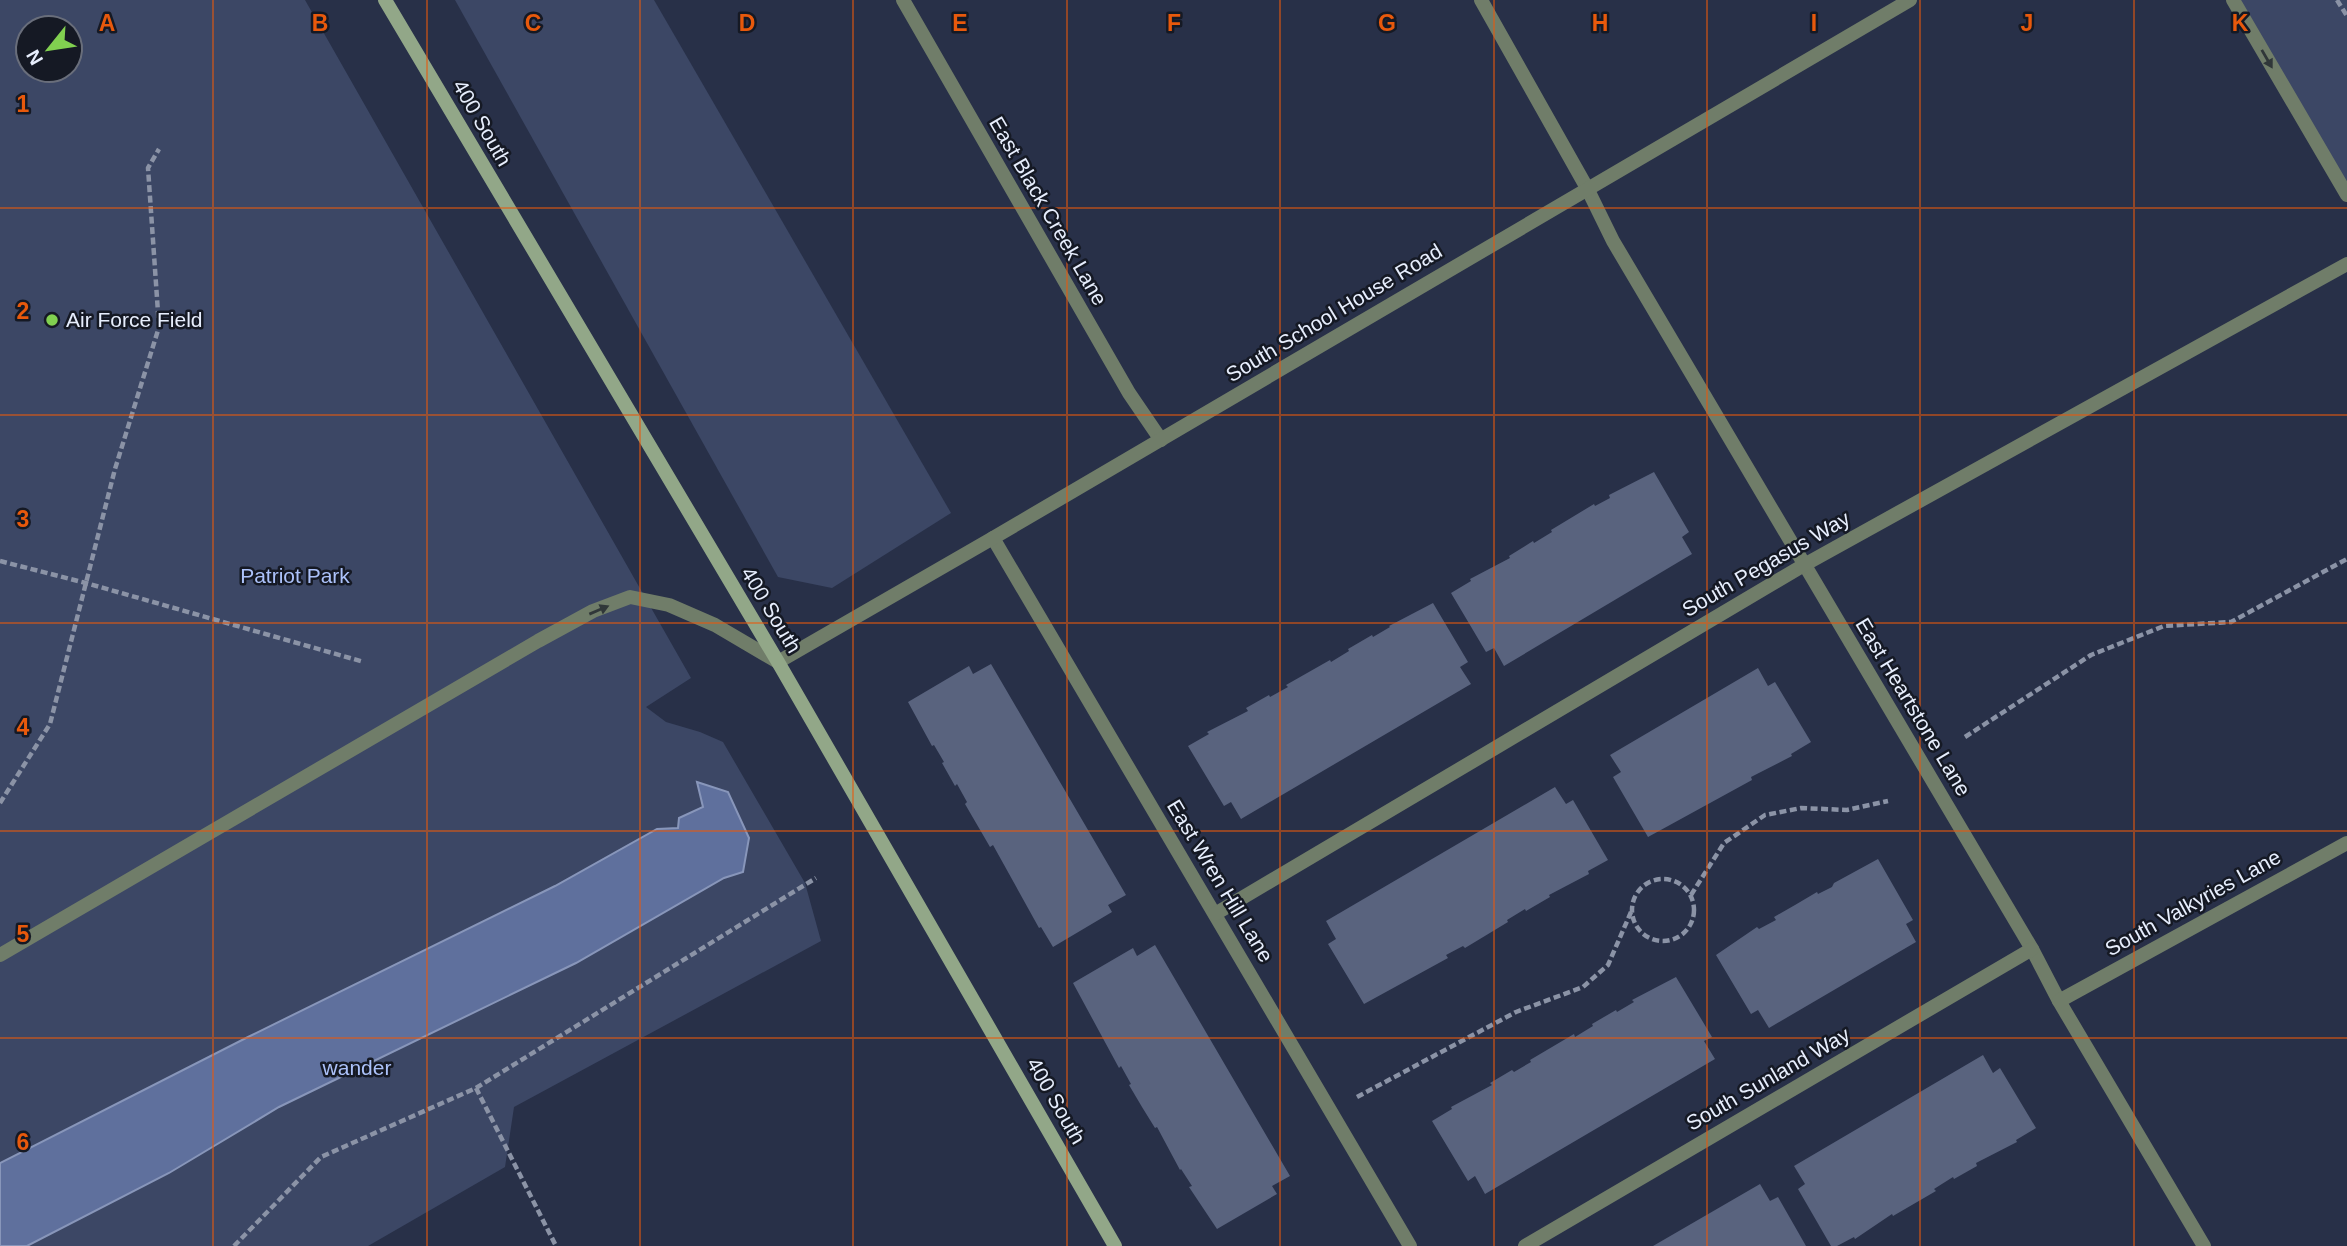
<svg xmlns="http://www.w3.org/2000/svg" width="2347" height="1246" font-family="Arial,sans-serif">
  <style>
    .green { fill: #3c4765; fill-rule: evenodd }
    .water { fill: #5f709d; stroke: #8896ba; stroke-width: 2 }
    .building { fill: #59637e }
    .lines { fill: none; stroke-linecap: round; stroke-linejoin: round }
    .path { stroke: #8b93a6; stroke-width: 4.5; stroke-dasharray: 7 3.5; stroke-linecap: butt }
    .lane { stroke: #707d69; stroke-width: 14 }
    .street { stroke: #707d69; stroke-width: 14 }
    .secondary { stroke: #92a788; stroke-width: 14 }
    .oneway { fill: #303739 }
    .grid { fill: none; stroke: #e8590c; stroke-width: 2; stroke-opacity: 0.55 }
    .poi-dot { fill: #81d050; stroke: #151924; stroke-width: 2.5 }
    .labels { text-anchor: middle; stroke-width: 5; stroke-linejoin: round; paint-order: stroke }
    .street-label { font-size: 21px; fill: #e7eefd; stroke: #151924 }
    .poi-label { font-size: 21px; fill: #e7eefd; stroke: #151924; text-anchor: start }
    .park-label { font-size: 21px; fill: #acc2fa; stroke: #151924 }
    .grid-label { font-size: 23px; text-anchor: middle; font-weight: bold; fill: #e8590c; stroke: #151924; stroke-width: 5; stroke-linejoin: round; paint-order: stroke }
  </style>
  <rect width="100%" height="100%" fill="#283048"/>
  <g class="green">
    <path d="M0 0H305L691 678 646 707 666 722 700 732 723 742 805 883 821 941 514 1107 505 1167 368 1246H0ZM28 28H70V70H28Z"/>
    <polygon points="455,0 654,0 951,513 832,588 778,577"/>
    <polygon points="2233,0 2347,0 2347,195"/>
  </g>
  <polygon class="water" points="697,782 728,792 749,838 743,872 724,878 576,963 279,1107 169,1173 27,1246 0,1246 0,1163 248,1037 555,886 657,829 678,828 679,818 703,807"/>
  <g class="building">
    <polygon points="1654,472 1689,532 1682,537 1692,554 1504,666 1494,648 1486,652 1451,593 1471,581 1470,579 1510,558 1509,556 1533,541 1534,543 1552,532 1551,530 1594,504 1595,506 1610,498 1609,495"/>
    <polygon points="1433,603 1468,662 1460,667 1471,684 1241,819 1231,802 1224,806 1188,746 1209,734 1207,732 1248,711 1246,708 1269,695 1270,697 1288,687 1286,685 1330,660 1331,662 1349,651 1348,649 1372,635 1373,637 1390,627 1389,626"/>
    <polygon points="991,664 1126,895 1108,905 1112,912 1053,947 1041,927 1039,928 993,845 990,847 965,804 967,802 957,784 955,786 942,763 944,762 934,745 932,746 908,702 969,666 973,674"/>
    <polygon points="1758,668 1768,686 1775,682 1811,742 1791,754 1792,756 1751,777 1752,780 1648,837 1613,777 1621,772 1610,755"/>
    <polygon points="1555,787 1566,804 1573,800 1608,860 1588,871 1589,874 1549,895 1550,897 1526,911 1525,909 1507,920 1508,922 1465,948 1463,946 1446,955 1448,958 1364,1004 1328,944 1336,939 1326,921"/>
    <polygon points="1878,859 1913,920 1906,924 1916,942 1769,1028 1758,1010 1751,1014 1716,955 1757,927 1759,929 1776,920 1774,917 1795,905 1817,892 1818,894 1832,887 1834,883"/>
    <polygon points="1155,945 1290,1176 1272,1186 1277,1194 1217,1229 1189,1187 1192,1186 1181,1169 1180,1170 1157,1127 1155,1128 1142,1107 1129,1085 1131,1084 1121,1066 1119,1068 1073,983 1133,948 1137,956"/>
    <polygon points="1676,977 1712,1037 1704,1041 1715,1059 1485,1194 1475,1176 1468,1181 1432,1121 1452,1109 1451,1107 1492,1085 1490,1083 1512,1070 1514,1072 1531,1062 1530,1060 1574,1034 1575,1037 1593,1026 1592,1024 1616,1010 1617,1012 1634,1002 1632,1000"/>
    <polygon points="1983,1055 1993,1073 2000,1068 2036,1128 2016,1140 2017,1142 1976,1163 1977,1166 1954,1179 1953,1177 1934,1189 1936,1191 1893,1216 1892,1214 1855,1239 1854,1237 1837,1246 1831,1246 1798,1189 1805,1184 1794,1166"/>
    <polygon points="1760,1184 1770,1201 1778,1197 1806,1246 1653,1246"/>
  </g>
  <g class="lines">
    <g class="path">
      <polyline points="2337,0 2347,16"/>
      <polyline points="0,561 86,583 364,662"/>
      <polyline points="1965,737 2091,655 2164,626 2231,622 2347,559"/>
      <polyline points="0,803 50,724 115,469 159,327 148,168 159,149"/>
      <circle cx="1663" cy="910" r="31"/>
      <polyline points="1691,895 1724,843 1765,815 1801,808 1847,810 1888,801"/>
      <polyline points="476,1088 556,1246"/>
      <polyline points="1357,1097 1516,1012 1583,987 1608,965 1631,912"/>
      <polyline points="234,1246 321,1157 476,1088 816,878"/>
    </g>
    <polyline class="lane" points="0,955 538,641 593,611 630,597 669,605 715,625 778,662"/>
    <g class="street">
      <polyline points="903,0 1129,393 1161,440"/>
      <polyline points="1481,0 1587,188 1613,241 2032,949 2059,1001 2204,1246"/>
      <polyline points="2233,0 2347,195"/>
      <polyline points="993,538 1410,1246"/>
      <polyline points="778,662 993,538 1910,0"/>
      <polyline points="1215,914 1804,565 2347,264"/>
      <polyline points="2059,1001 2347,843"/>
      <polyline points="1525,1246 2032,949"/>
    </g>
    <polyline class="secondary" points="385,0 778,662 1115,1246"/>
  </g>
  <defs><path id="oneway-solid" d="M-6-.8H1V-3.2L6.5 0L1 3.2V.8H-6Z" transform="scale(1.75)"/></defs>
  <g class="oneway">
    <use href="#oneway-solid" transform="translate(2267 59) rotate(60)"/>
    <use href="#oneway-solid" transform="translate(599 610) rotate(-23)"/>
  </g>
  <path class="grid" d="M213 0V1246M427 0V1246M640 0V1246M853 0V1246M1067 0V1246M1280 0V1246M1494 0V1246M1707 0V1246M1920 0V1246M2134 0V1246M0 208H2347M0 415H2347M0 623H2347M0 831H2347M0 1038H2347"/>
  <circle class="poi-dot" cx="52" cy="320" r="7"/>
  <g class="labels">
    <g class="street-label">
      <text transform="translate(482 123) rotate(60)" y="7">400 South</text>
      <text transform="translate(1048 211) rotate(60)" y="7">East Black Creek Lane</text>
      <text transform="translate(1334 313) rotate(-31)" y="7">South School House Road</text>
      <text transform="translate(1766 564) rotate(-30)" y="7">South Pegasus Way</text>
      <text transform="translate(771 610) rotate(59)" y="7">400 South</text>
      <text transform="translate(1913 707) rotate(59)" y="7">East Heartstone Lane</text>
      <text transform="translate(1220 881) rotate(59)" y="7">East Wren Hill Lane</text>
      <text transform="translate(2193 903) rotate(-29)" y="7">South Valkyries Lane</text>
      <text transform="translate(1768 1079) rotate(-30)" y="7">South Sunland Way</text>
      <text transform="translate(1056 1101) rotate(60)" y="7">400 South</text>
    </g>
    <g class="poi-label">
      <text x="66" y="327">Air Force Field</text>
    </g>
    <g class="park-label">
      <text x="295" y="583">Patriot Park</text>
      <text x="357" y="1075">wander</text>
    </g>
  </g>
  <g class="grid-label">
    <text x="107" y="31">A</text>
    <text x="320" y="31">B</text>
    <text x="533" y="31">C</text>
    <text x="747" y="31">D</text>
    <text x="960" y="31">E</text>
    <text x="1174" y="31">F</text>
    <text x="1387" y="31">G</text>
    <text x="1600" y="31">H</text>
    <text x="1814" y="31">I</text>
    <text x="2027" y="31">J</text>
    <text x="2240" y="31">K</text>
    <text x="23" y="112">1</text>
    <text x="23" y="319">2</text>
    <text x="23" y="527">3</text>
    <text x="23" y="735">4</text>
    <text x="23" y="942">5</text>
    <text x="23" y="1150">6</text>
  </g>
  <g transform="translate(49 49) rotate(240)"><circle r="33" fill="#151924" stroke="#696e7b" stroke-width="2"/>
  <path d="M0-5L12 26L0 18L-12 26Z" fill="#81d050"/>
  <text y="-10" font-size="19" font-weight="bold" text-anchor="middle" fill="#e7eefd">N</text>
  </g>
</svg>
